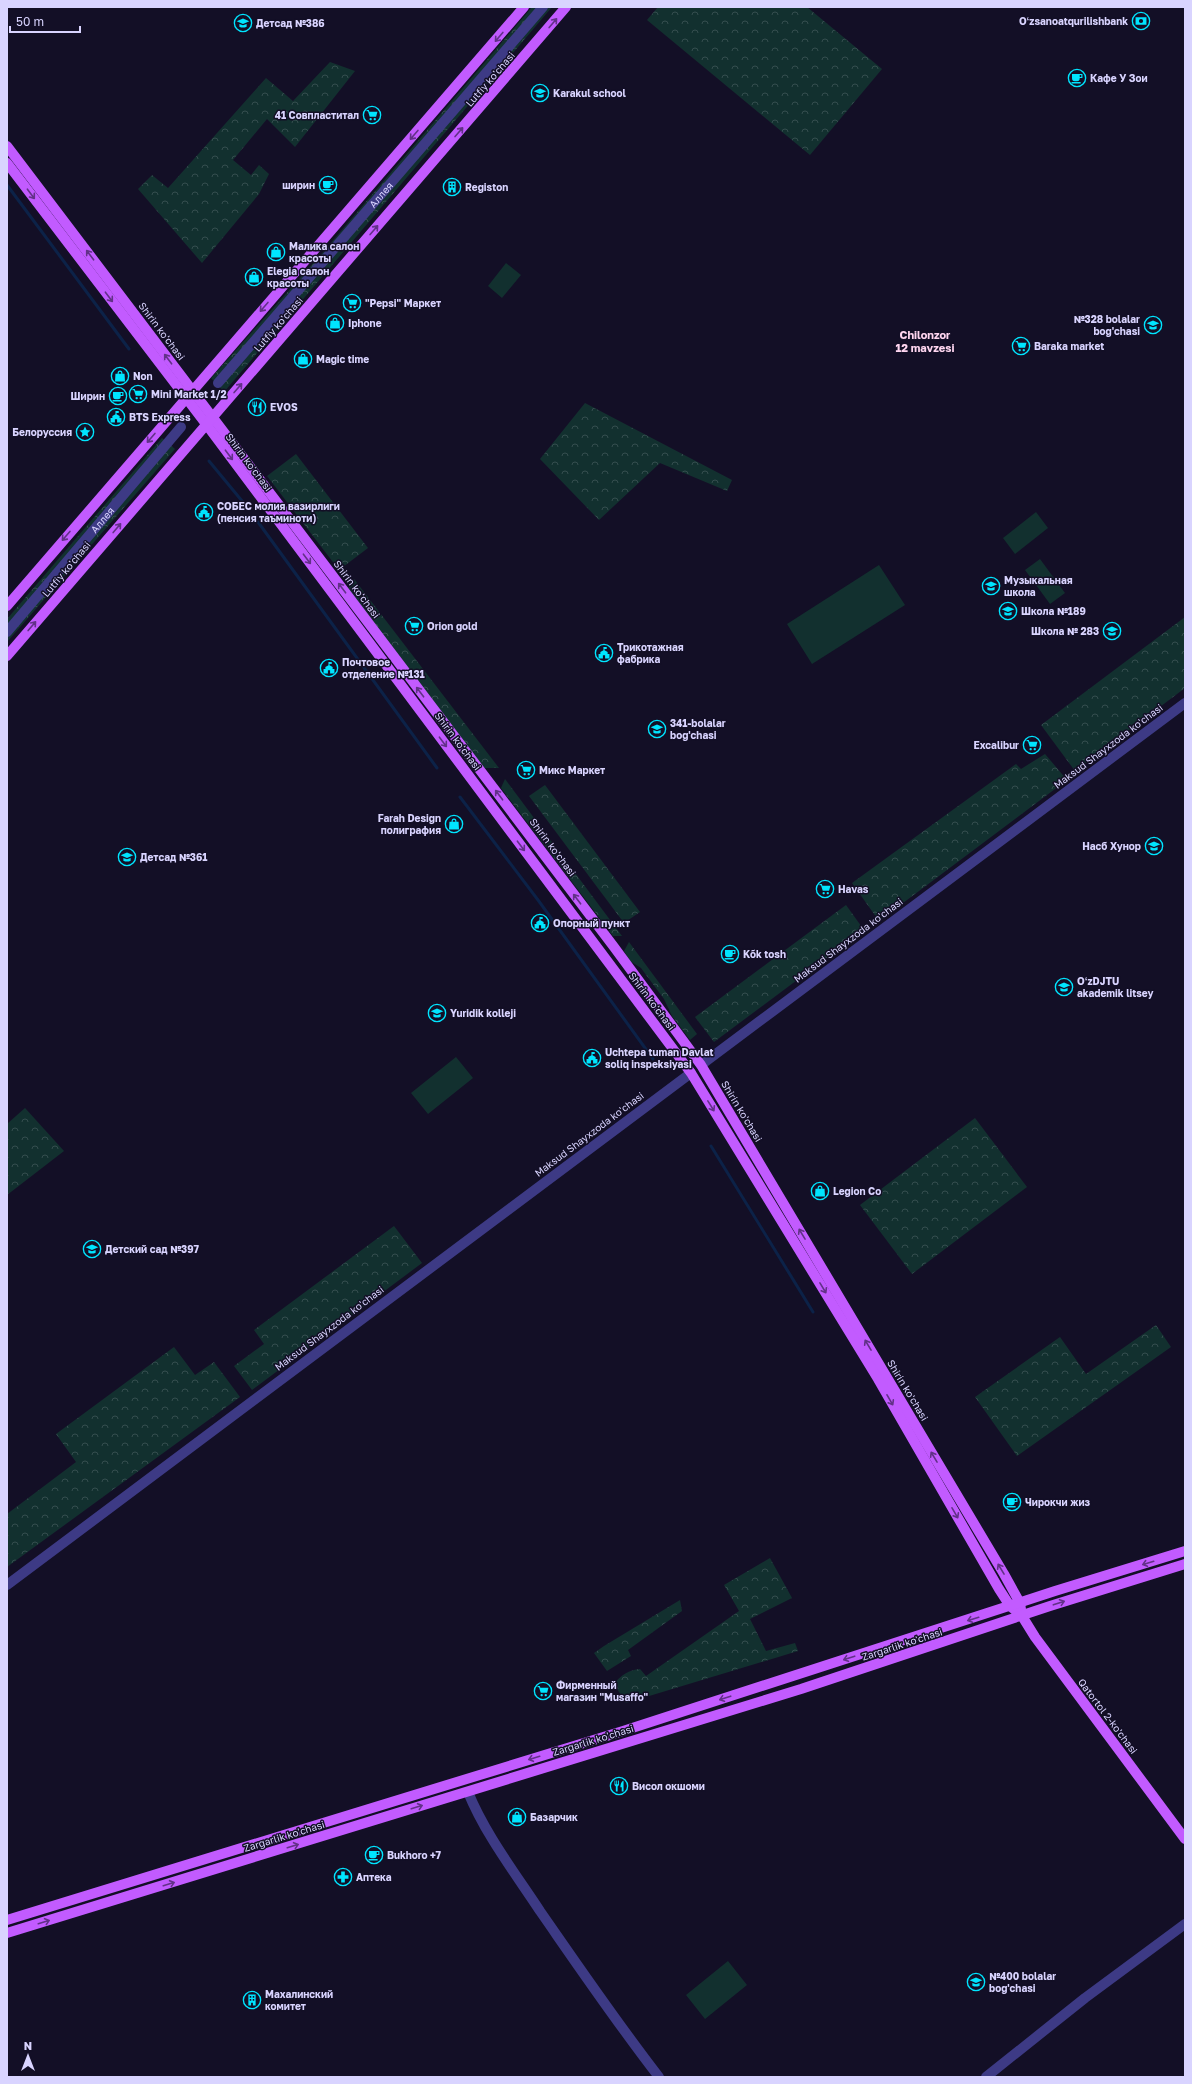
<svg xmlns="http://www.w3.org/2000/svg" width="1192" height="2084" font-family="'Golos Text',sans-serif">
  <style>
    .forest { fill: url(#forest-crowns) }
    .pitch { fill: #12302f }
    .lines { fill: none; stroke-linecap: round; stroke-linejoin: round }
    .stream { stroke: #0c2248; stroke-width: 3 }
    .minor { stroke: #3d3a85; stroke-width: 10 }
    .major { stroke: #c25bff; stroke-width: 10 }
    .oneway { stroke: #623188 }
    .labels { text-anchor: middle; stroke-width: 3; stroke-linejoin: round; paint-order: stroke }
    .poi-label { font-size: 10px; font-weight: bold; fill: #d9d4ff; stroke: #130f26; text-anchor: start }
    .street-label { font-size: 10px; fill: #d9d4ff; stroke: #130f26 }
    .neighbourhood-label { font-size: 11px; font-weight: bold; fill: #ffd6f0; stroke: #130f26 }
  </style>
  <defs>
    <pattern id="forest-crowns" width="20" height="18" patternUnits="userSpaceOnUse"><rect width="20" height="18" fill="#12302f"/><path d="M2 6a3 3 0 1 1 6 0M12 15a3 3 0 1 1 6 0" fill="none" stroke="#344d4e"/></pattern>
  </defs>
  <rect width="100%" height="100%" fill="#130f26"/>
  <g class="forest">
    <polygon points="532,7 552,7 224,392 211,378 324,251"/>
    <polygon points="658,7 807,7 882,69 810,155 647,20"/>
    <polygon points="330,62 355,71 295,147 267,119 233,160 251,175 259,165 269,174 259,194 202,263 138,189 152,175 168,188 266,78 293,101"/>
    <polygon points="585,403 732,480 727,491 660,463 599,520 540,459"/>
    <polygon points="162,438 175,449 7,642 7,619"/>
    <polygon points="296,454 368,548 339,570 267,476"/>
    <polygon points="354,579 499,768 484,768 348,588"/>
    <polygon points="1185,617 1185,688 1075,771 1041,725"/>
    <polygon points="1045,754 1067,780 879,921 852,883 1016,764 1021,769"/>
    <polygon points="505,779 622,936 613,936 501,788"/>
    <polygon points="545,785 640,912 624,923 529,796"/>
    <polygon points="846,905 864,930 714,1042 695,1017"/>
    <polygon points="629,942 697,1034 690,1040 672,1016 664,999 641,968 630,961 624,951"/>
    <polygon points="25,1108 64,1151 7,1195 7,1124"/>
    <polygon points="975,1118 1027,1187 912,1274 860,1205"/>
    <polygon points="394,1226 422,1263 252,1390 234,1366 264,1344 254,1330"/>
    <polygon points="1156,1325 1171,1347 1017,1456 975,1397 1060,1337 1086,1374"/>
    <polygon points="174,1347 195,1375 214,1362 240,1397 7,1567 7,1514 76,1462 56,1434"/>
    <path d="M770 1558 792 1598 750 1619 766 1651 795 1643 798 1651 626 1703 614 1684C621 1675 629 1670 640 1669L646 1676 739 1611 724 1585Z"/>
    <polygon points="680,1600 682,1611 628,1650 631,1656 607,1671 594,1653 604,1646"/>
  </g>
  <g class="pitch">
    <polygon points="506,263 521,275 502,298 488,286"/>
    <polygon points="1036,512 1048,528 1015,554 1003,538"/>
    <polygon points="1040,559 1065,593 1050,604 1025,570"/>
    <polygon points="879,565 905,605 812,664 787,624"/>
    <polygon points="456,1057 473,1078 428,1114 411,1093"/>
    <polygon points="728,1961 747,1985 705,2019 686,1995"/>
  </g>
  <g class="lines">
    <g class="stream">
      <polyline points="7,185 129,349"/>
      <polyline points="209,461 247,507"/>
      <polyline points="258,522 437,768"/>
      <polyline points="460,797 538,900 653,1059"/>
      <polyline points="711,1146 813,1312"/>
    </g>
    <g class="minor">
      <path id="s1" d="M218 383 543 7"/>
      <path id="s2" d="M7 632 181 427"/>
      <polyline points="701,1065 1185,703"/>
      <polyline points="7,1585 691,1073"/>
      <path d="M468 1792C485 1834 515 1873 540 1911 579 1967 617 2023 659 2077"/>
      <polyline points="986,2077 1085,1998 1185,1924"/>
    </g>
    <g class="major">
      <polyline points="7,146 614,947 701,1065 1004,1574 1020,1603 1022,1616 1035,1637 1185,1839"/>
      <polyline points="7,163 206,424 691,1073 878,1379 999,1589 1010,1606 1022,1616"/>
      <polyline points="7,606 524,7"/>
      <polyline points="7,656 566,7"/>
      <polyline points="7,1920 623,1731 1055,1591 1185,1551"/>
      <polyline points="7,1933 801,1689 1050,1606 1185,1564"/>
    </g>
  </g>
  <defs><path id="oneway-shaft" d="M-6 0H5M1.5-3L5.5 0L1.5 3" fill="none" stroke-width="1.6" stroke-linecap="round" stroke-linejoin="round"/></defs>
  <g class="oneway">
    <use href="#oneway-shaft" transform="translate(553 23) rotate(-50)"/>
    <use href="#oneway-shaft" transform="translate(499 37) rotate(130)"/>
    <use href="#oneway-shaft" transform="translate(459 132) rotate(-49)"/>
    <use href="#oneway-shaft" transform="translate(414 135) rotate(131)"/>
    <use href="#oneway-shaft" transform="translate(31 194) rotate(53)"/>
    <use href="#oneway-shaft" transform="translate(374 230) rotate(-49)"/>
    <use href="#oneway-shaft" transform="translate(90 255) rotate(-127)"/>
    <use href="#oneway-shaft" transform="translate(109 297) rotate(53)"/>
    <use href="#oneway-shaft" transform="translate(264 307) rotate(131)"/>
    <use href="#oneway-shaft" transform="translate(168 359) rotate(-127)"/>
    <use href="#oneway-shaft" transform="translate(238 388) rotate(-49)"/>
    <use href="#oneway-shaft" transform="translate(151 438) rotate(131)"/>
    <use href="#oneway-shaft" transform="translate(229 455) rotate(53)"/>
    <use href="#oneway-shaft" transform="translate(117 528) rotate(-50)"/>
    <use href="#oneway-shaft" transform="translate(66 536) rotate(131)"/>
    <use href="#oneway-shaft" transform="translate(307 559) rotate(53)"/>
    <use href="#oneway-shaft" transform="translate(342 588) rotate(-127)"/>
    <use href="#oneway-shaft" transform="translate(32 626) rotate(-50)"/>
    <use href="#oneway-shaft" transform="translate(420 692) rotate(-127)"/>
    <use href="#oneway-shaft" transform="translate(443 742) rotate(53)"/>
    <use href="#oneway-shaft" transform="translate(499 795) rotate(-127)"/>
    <use href="#oneway-shaft" transform="translate(521 846) rotate(53)"/>
    <use href="#oneway-shaft" transform="translate(577 899) rotate(-127)"/>
    <use href="#oneway-shaft" transform="translate(711 1106) rotate(58)"/>
    <use href="#oneway-shaft" transform="translate(802 1234) rotate(-121)"/>
    <use href="#oneway-shaft" transform="translate(823 1288) rotate(59)"/>
    <use href="#oneway-shaft" transform="translate(868 1345) rotate(-121)"/>
    <use href="#oneway-shaft" transform="translate(890 1400) rotate(60)"/>
    <use href="#oneway-shaft" transform="translate(934 1457) rotate(-121)"/>
    <use href="#oneway-shaft" transform="translate(955 1513) rotate(60)"/>
    <use href="#oneway-shaft" transform="translate(1148 1563) rotate(163)"/>
    <use href="#oneway-shaft" transform="translate(1001 1569) rotate(-121)"/>
    <use href="#oneway-shaft" transform="translate(1059 1603) rotate(-18)"/>
    <use href="#oneway-shaft" transform="translate(973 1619) rotate(163)"/>
    <use href="#oneway-shaft" transform="translate(849 1658) rotate(162)"/>
    <use href="#oneway-shaft" transform="translate(725 1698) rotate(162)"/>
    <use href="#oneway-shaft" transform="translate(534 1758) rotate(163)"/>
    <use href="#oneway-shaft" transform="translate(417 1807) rotate(-17)"/>
    <use href="#oneway-shaft" transform="translate(293 1846) rotate(-17)"/>
    <use href="#oneway-shaft" transform="translate(169 1884) rotate(-17)"/>
    <use href="#oneway-shaft" transform="translate(44 1922) rotate(-17)"/>
  </g>
  <defs>
    <symbol id="bank-ring" viewBox="-11 -11 22 22"><circle r="9.5" fill="#130f26" stroke="#00e5ff" stroke-width="1.5"/><path d="M-6-4H6V4H-6ZM0-2.3a2.3 2.3 0 1 0 0 4.6a2.3 2.3 0 1 0 0-4.6Z" fill="#00e5ff"/></symbol>
    <symbol id="school-ring" viewBox="-11 -11 22 22"><circle r="9.5" fill="#130f26" stroke="#00e5ff" stroke-width="1.5"/><path d="M0-5L7-2L0 1L-7-2ZM-4 1L0 2.5L4 1V4Q0 6-4 4Z" fill="#00e5ff"/></symbol>
    <symbol id="cafe-ring" viewBox="-11 -11 22 22"><circle r="9.5" fill="#130f26" stroke="#00e5ff" stroke-width="1.5"/><path d="M-5.5-4.5H6V0H3Q3 3.5 0 3.5H-2.5Q-5.5 3.5-5.5 0ZM3-3.2v2h1.7v-2ZM-6 4.5H4V6H-6Z" fill="#00e5ff"/></symbol>
    <symbol id="supermarket-ring" viewBox="-11 -11 22 22"><circle r="9.5" fill="#130f26" stroke="#00e5ff" stroke-width="1.5"/><path d="M-6-5.5h2.5l.6 2H6L4.5 2H-2.5L-4.4-4H-6ZM-1.5 3.2a1.3 1.3 0 1 0 .1 0ZM3 3.2a1.3 1.3 0 1 0 .1 0Z" fill="#00e5ff"/></symbol>
    <symbol id="building-ring" viewBox="-11 -11 22 22"><circle r="9.5" fill="#130f26" stroke="#00e5ff" stroke-width="1.5"/><path d="M-4-6H4V6H1V3H-1V6H-4ZM-2.5-4.3h1.7v1.8h-1.7ZM.8-4.3h1.7v1.8H.8ZM-2.5-1h1.7V.8h-1.7ZM.8-1h1.7V.8H.8Z" fill="#00e5ff"/></symbol>
    <symbol id="shop-ring" viewBox="-11 -11 22 22"><circle r="9.5" fill="#130f26" stroke="#00e5ff" stroke-width="1.5"/><path d="M-5-2.5h2.3a2.7 3.5 0 0 1 5.4 0H5L5.5 6h-11ZM-1.5-2.5h3a1.5 2.3 0 0 0-3 0Z" fill="#00e5ff"/></symbol>
    <symbol id="restaurant-ring" viewBox="-11 -11 22 22"><circle r="9.5" fill="#130f26" stroke="#00e5ff" stroke-width="1.5"/><path d="M-5-6h1v4h1v-4h1v4h1v-4h1v5L-1.5 .5V6h-2V.5L-5-1ZM5-6V6H3V1.5H1.5Q1.5-4 5-6Z" fill="#00e5ff"/></symbol>
    <symbol id="civic-ring" viewBox="-11 -11 22 22"><circle r="9.5" fill="#130f26" stroke="#00e5ff" stroke-width="1.5"/><path d="M-.6-6.5H3V-4.5H.6V-3L4-1V1h2V6H-6V1h2V-1L-.6-3ZM-1.2 2.5V6h2.4V2.5Z" fill="#00e5ff"/></symbol>
    <symbol id="sight-ring" viewBox="-11 -11 22 22"><circle r="9.5" fill="#130f26" stroke="#00e5ff" stroke-width="1.5"/><path d="M0-6L1.8-2.2L6-1.7L2.9 1.2L3.7 5.4L0 3.3L-3.7 5.4L-2.9 1.2L-6-1.7L-1.8-2.2Z" fill="#00e5ff"/></symbol>
    <symbol id="university-ring" viewBox="-11 -11 22 22"><circle r="9.5" fill="#130f26" stroke="#00e5ff" stroke-width="1.5"/><path d="M0-5L7-2L0 1L-7-2ZM-4 1L0 2.5L4 1V4Q0 6-4 4Z" fill="#00e5ff"/></symbol>
    <symbol id="pharmacy-ring" viewBox="-11 -11 22 22"><circle r="9.5" fill="#130f26" stroke="#00e5ff" stroke-width="1.5"/><path d="M-2-6h4v4h4v4h-4v4h-4v-4h-4v-4h4Z" fill="#00e5ff"/></symbol>
  </defs>
  <g fill-rule="evenodd">
    <use href="#bank-ring" x="1131" y="11" width="20" height="20"/>
    <use href="#school-ring" x="233" y="13" width="20" height="20"/>
    <use href="#cafe-ring" x="1067" y="68" width="20" height="20"/>
    <use href="#school-ring" x="530" y="83" width="20" height="20"/>
    <use href="#supermarket-ring" x="362" y="105" width="20" height="20"/>
    <use href="#cafe-ring" x="318" y="175" width="20" height="20"/>
    <use href="#building-ring" x="442" y="177" width="20" height="20"/>
    <use href="#shop-ring" x="266" y="242" width="20" height="20"/>
    <use href="#shop-ring" x="244" y="267" width="20" height="20"/>
    <use href="#supermarket-ring" x="342" y="293" width="20" height="20"/>
    <use href="#shop-ring" x="325" y="313" width="20" height="20"/>
    <use href="#school-ring" x="1143" y="315" width="20" height="20"/>
    <use href="#supermarket-ring" x="1011" y="336" width="20" height="20"/>
    <use href="#shop-ring" x="293" y="349" width="20" height="20"/>
    <use href="#shop-ring" x="110" y="366" width="20" height="20"/>
    <use href="#supermarket-ring" x="128" y="384" width="20" height="20"/>
    <use href="#cafe-ring" x="108" y="386" width="20" height="20"/>
    <use href="#restaurant-ring" x="247" y="397" width="20" height="20"/>
    <use href="#civic-ring" x="106" y="407" width="20" height="20"/>
    <use href="#sight-ring" x="75" y="422" width="20" height="20"/>
    <use href="#civic-ring" x="194" y="502" width="20" height="20"/>
    <use href="#school-ring" x="981" y="576" width="20" height="20"/>
    <use href="#school-ring" x="998" y="601" width="20" height="20"/>
    <use href="#supermarket-ring" x="404" y="616" width="20" height="20"/>
    <use href="#school-ring" x="1102" y="621" width="20" height="20"/>
    <use href="#civic-ring" x="594" y="643" width="20" height="20"/>
    <use href="#civic-ring" x="319" y="658" width="20" height="20"/>
    <use href="#school-ring" x="647" y="719" width="20" height="20"/>
    <use href="#supermarket-ring" x="1022" y="735" width="20" height="20"/>
    <use href="#supermarket-ring" x="516" y="760" width="20" height="20"/>
    <use href="#shop-ring" x="444" y="814" width="20" height="20"/>
    <use href="#university-ring" x="1144" y="836" width="20" height="20"/>
    <use href="#school-ring" x="117" y="847" width="20" height="20"/>
    <use href="#supermarket-ring" x="815" y="879" width="20" height="20"/>
    <use href="#civic-ring" x="530" y="913" width="20" height="20"/>
    <use href="#cafe-ring" x="720" y="944" width="20" height="20"/>
    <use href="#university-ring" x="1054" y="977" width="20" height="20"/>
    <use href="#university-ring" x="427" y="1003" width="20" height="20"/>
    <use href="#civic-ring" x="582" y="1048" width="20" height="20"/>
    <use href="#shop-ring" x="810" y="1181" width="20" height="20"/>
    <use href="#school-ring" x="82" y="1239" width="20" height="20"/>
    <use href="#cafe-ring" x="1002" y="1492" width="20" height="20"/>
    <use href="#supermarket-ring" x="533" y="1681" width="20" height="20"/>
    <use href="#restaurant-ring" x="609" y="1776" width="20" height="20"/>
    <use href="#shop-ring" x="507" y="1807" width="20" height="20"/>
    <use href="#cafe-ring" x="364" y="1845" width="20" height="20"/>
    <use href="#pharmacy-ring" x="333" y="1867" width="20" height="20"/>
    <use href="#school-ring" x="966" y="1972" width="20" height="20"/>
    <use href="#building-ring" x="242" y="1990" width="20" height="20"/>
  </g>
  <g class="labels">
    <g class="poi-label">
      <text x="1128" y="25" text-anchor="end">Oʻzsanoatqurilishbank</text>
      <text x="256" y="27">Детсад №386</text>
      <text x="1090" y="82">Кафе У Зои</text>
      <text x="553" y="97">Karakul school</text>
      <text x="359" y="119" text-anchor="end">41 Совпластитал</text>
      <text x="315" y="189" text-anchor="end">ширин</text>
      <text x="465" y="191">Registon</text>
      <text x="289" y="250">Малика салон<tspan x="289" dy="12">красоты</tspan></text>
      <text x="267" y="275">Elegia салон<tspan x="267" dy="12">красоты</tspan></text>
      <text x="365" y="307">"Pepsi" Маркет</text>
      <text x="1140" y="323" text-anchor="end">№328 bolalar<tspan x="1140" dy="12">bog'chasi</tspan></text>
      <text x="348" y="327">Iphone</text>
      <text x="1034" y="350">Baraka market</text>
      <text x="316" y="363">Magic time</text>
      <text x="133" y="380">Non</text>
      <text x="151" y="398">Mini Market 1/2</text>
      <text x="105" y="400" text-anchor="end">Ширин</text>
      <text x="270" y="411">EVOS</text>
      <text x="129" y="421">BTS Express</text>
      <text x="72" y="436" text-anchor="end">Белоруссия</text>
      <text x="217" y="510">СОБЕС молия вазирлиги<tspan x="217" dy="12">(пенсия таъминоти)</tspan></text>
      <text x="1004" y="584">Музыкальная<tspan x="1004" dy="12">школа</tspan></text>
      <text x="1021" y="615">Школа №189</text>
      <text x="427" y="630">Orion gold</text>
      <text x="1099" y="635" text-anchor="end">Школа № 283</text>
      <text x="617" y="651">Трикотажная<tspan x="617" dy="12">фабрика</tspan></text>
      <text x="342" y="666">Почтовое<tspan x="342" dy="12">отделение №131</tspan></text>
      <text x="670" y="727">341-bolalar<tspan x="670" dy="12">bog'chasi</tspan></text>
      <text x="1019" y="749" text-anchor="end">Excalibur</text>
      <text x="539" y="774">Микс Маркет</text>
      <text x="441" y="822" text-anchor="end">Farah Design<tspan x="441" dy="12">полиграфия</tspan></text>
      <text x="1141" y="850" text-anchor="end">Насб Хунор</text>
      <text x="140" y="861">Детсад №361</text>
      <text x="838" y="893">Havas</text>
      <text x="553" y="927">Опорный пункт</text>
      <text x="743" y="958">Kõk tosh</text>
      <text x="1077" y="985">OʻzDJTU<tspan x="1077" dy="12">akademik litsey</tspan></text>
      <text x="450" y="1017">Yuridik kolleji</text>
      <text x="605" y="1056">Uchtepa tuman Davlat<tspan x="605" dy="12">soliq inspeksiyasi</tspan></text>
      <text x="833" y="1195">Legion Co</text>
      <text x="105" y="1253">Детский сад №397</text>
      <text x="1025" y="1506">Чирокчи жиз</text>
      <text x="556" y="1689">Фирменный<tspan x="556" dy="12">магазин "Musaffo"</tspan></text>
      <text x="632" y="1790">Висол окшоми</text>
      <text x="530" y="1821">Базарчик</text>
      <text x="387" y="1859">Bukhoro +7</text>
      <text x="356" y="1881">Аптека</text>
      <text x="989" y="1980">№400 bolalar<tspan x="989" dy="12">bog'chasi</tspan></text>
      <text x="265" y="1998">Махалинский<tspan x="265" dy="12">комитет</tspan></text>
    </g>
    <g class="street-label">
      <text transform="translate(490 79) rotate(-49)" y="4">Lutfiy ko'chasi</text>
      <text dy="4" stroke="none"><textPath href="#s1" startOffset="249">Аллея</textPath></text>
      <text transform="translate(278 324) rotate(-49)" y="4">Lutfiy ko'chasi</text>
      <text transform="translate(162 331) rotate(53)" y="4">Shirin ko'chasi</text>
      <text transform="translate(249 462) rotate(53)" y="4">Shirin koʻchasi</text>
      <text dy="4" stroke="none"><textPath href="#s2" startOffset="147">Аллея</textPath></text>
      <text transform="translate(66 569) rotate(-50)" y="4">Lutfiy ko'chasi</text>
      <text transform="translate(357 589) rotate(53)" y="4">Shirin ko'chasi</text>
      <text transform="translate(458 741) rotate(53)" y="4">Shirin koʻchasi</text>
      <text transform="translate(1108 746) rotate(-37)" y="4">Maksud Shayxzoda ko'chasi</text>
      <text transform="translate(553 847) rotate(53)" y="4">Shirin ko'chasi</text>
      <text transform="translate(848 940) rotate(-37)" y="4">Maksud Shayxzoda ko'chasi</text>
      <text transform="translate(652 1001) rotate(53)" y="4">Shirin koʻchasi</text>
      <text transform="translate(742 1111) rotate(59)" y="4">Shirin ko'chasi</text>
      <text transform="translate(589 1134) rotate(-37)" y="4">Maksud Shayxzoda ko'chasi</text>
      <text transform="translate(329 1328) rotate(-37)" y="4">Maksud Shayxzoda ko'chasi</text>
      <text transform="translate(908 1390) rotate(59)" y="4">Shirin ko'chasi</text>
      <text transform="translate(902 1644) rotate(-18)" y="4">Zargarlik ko'chasi</text>
      <text transform="translate(1108 1716) rotate(53)" y="4">Qatortol 2-ko'chasi</text>
      <text transform="translate(593 1740) rotate(-17)" y="4">Zargarlik ko'chasi</text>
      <text transform="translate(284 1836) rotate(-17)" y="4">Zargarlik ko'chasi</text>
    </g>
    <g class="neighbourhood-label">
      <text x="925" y="339">Chilonzor<tspan x="925" dy="13">12 mavzesi</tspan></text>
    </g>
  </g>
  <rect width="1192" height="2084" fill="none" stroke="#d9d4ff" stroke-width="16"/>
  <g transform="translate(28 2056)" stroke="#130f26" stroke-width="3" paint-order="stroke">
  <path d="M0-3L7 15L0 10L-7 15Z" fill="#d9d4ff"/>
  <text y="-6" font-size="11" font-weight="bold" text-anchor="middle" fill="#d9d4ff">N</text>
  </g>
  <path d="M10 26v6h70v-6" fill="none" stroke="#d9d4ff" stroke-width="2"/>
  <text x="16" y="26" font-size="12" fill="#d9d4ff" stroke="#130f26" stroke-width="3" paint-order="stroke">50 m</text>
</svg>
